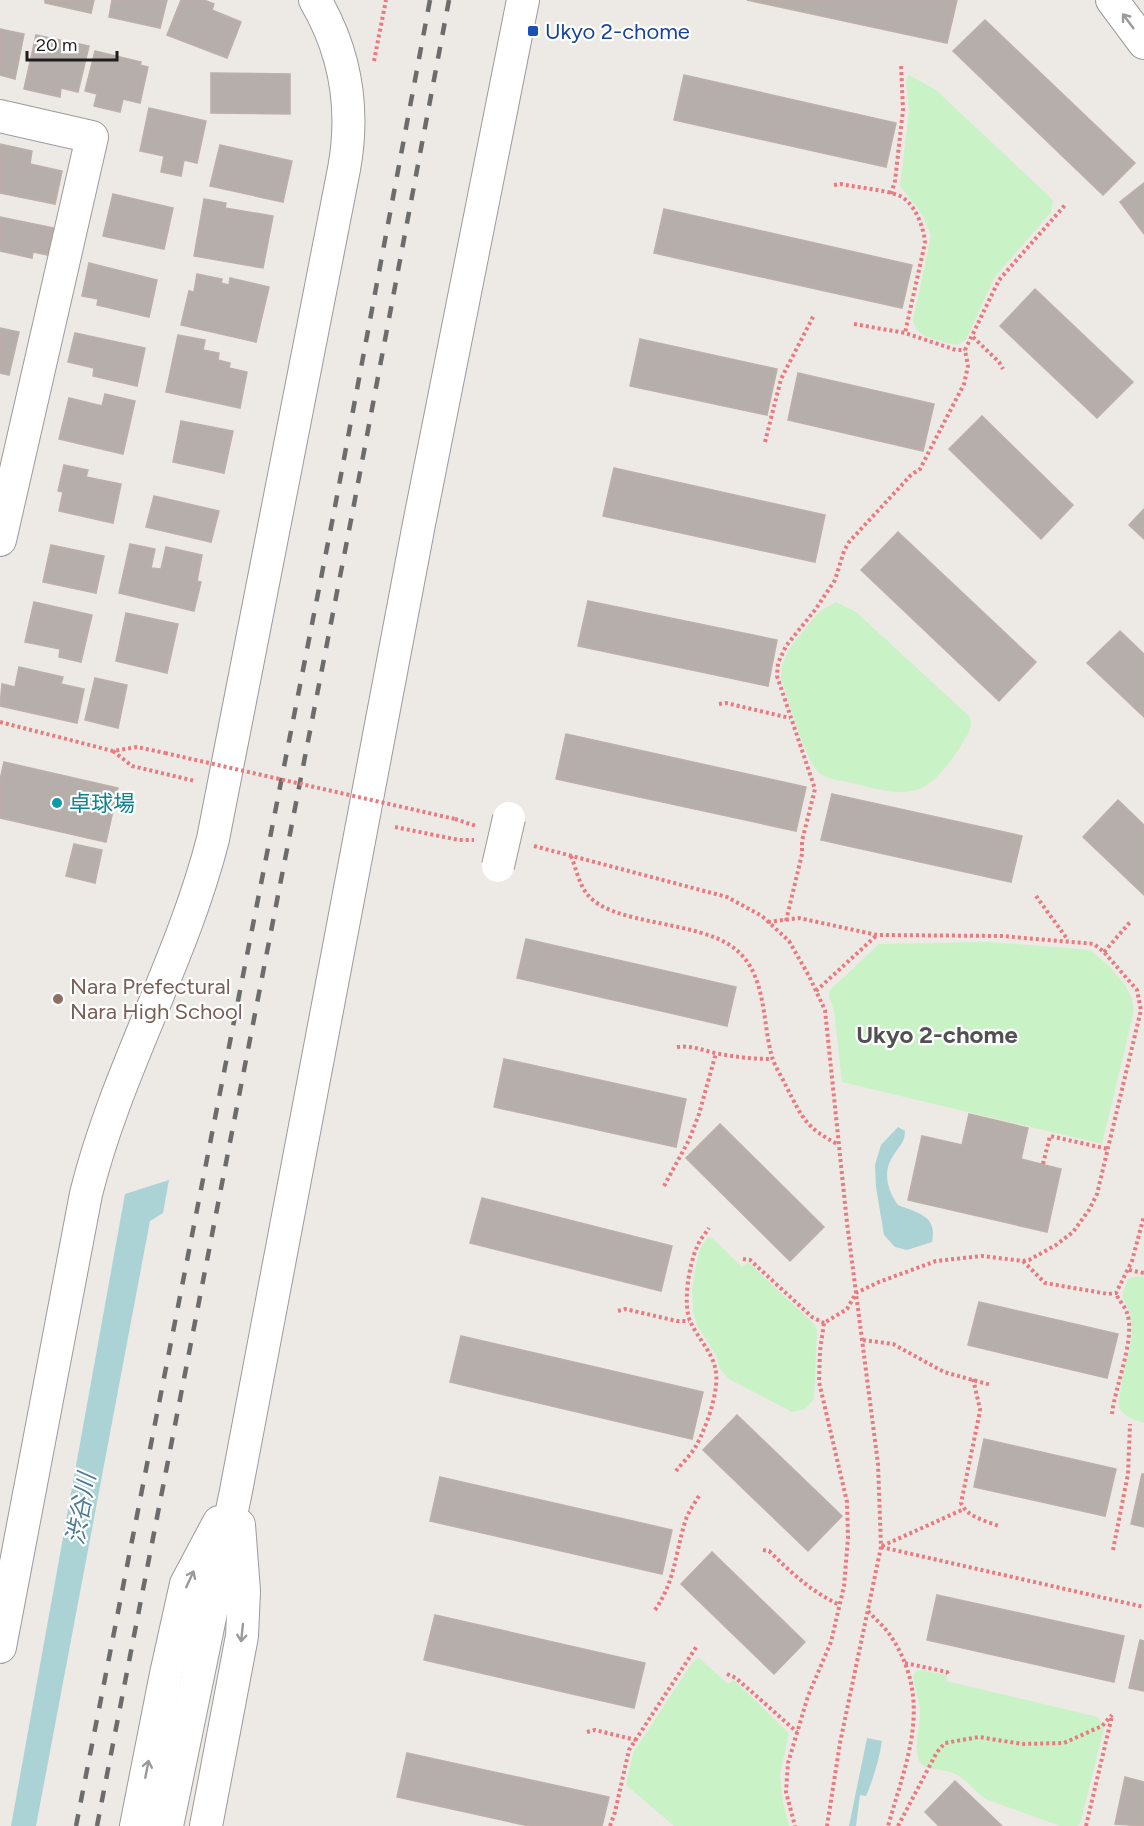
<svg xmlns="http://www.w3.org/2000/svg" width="1144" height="1826" font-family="Figtree,'Noto Sans JP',sans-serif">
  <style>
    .park { fill: #caf2c7 }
    .water { fill: #abd3d6 }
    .building { fill: #b6aeab; stroke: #bdafa9; stroke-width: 1.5 }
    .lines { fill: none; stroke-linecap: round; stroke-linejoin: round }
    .minor-casing { stroke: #9b9b9b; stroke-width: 34 }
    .path { stroke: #e87b81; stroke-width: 4; stroke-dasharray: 3 3; stroke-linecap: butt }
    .minor { stroke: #fff; stroke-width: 32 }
    .rail { stroke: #6c6c6c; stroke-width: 4.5; stroke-dasharray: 12 12; stroke-linecap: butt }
    .minor-bridge-casing { stroke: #9b9b9b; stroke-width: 34; stroke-linecap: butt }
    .path-bridge { stroke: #e87b81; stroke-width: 4; stroke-dasharray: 3 3; stroke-linecap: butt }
    .minor-bridge { stroke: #fff; stroke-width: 32 }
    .oneway { stroke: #9a9a9a }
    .transit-dot { fill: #1a4fb4; stroke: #fff; stroke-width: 2 }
    .culture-dot { fill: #0f9aa8; stroke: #fff; stroke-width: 2 }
    .education-dot { fill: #8d6e63; stroke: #fff; stroke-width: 2 }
    .labels { text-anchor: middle; stroke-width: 4.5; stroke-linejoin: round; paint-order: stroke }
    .transit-label { font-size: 22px; fill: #164399; stroke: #fff; text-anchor: start }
    .culture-label { font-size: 22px; fill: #0d838f; stroke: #fff; text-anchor: start }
    .education-label { font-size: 22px; fill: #785e54; stroke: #fff; text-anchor: start }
    .neighbourhood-label { font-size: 24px; font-weight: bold; fill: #515151; stroke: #fff }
    .water-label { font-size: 24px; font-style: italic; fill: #4f7b93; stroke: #fff }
  </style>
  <rect width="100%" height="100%" fill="#ede9e5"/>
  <g class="park">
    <path d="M909 75 936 90 1051 198 1053 202 1051 212 994 278 966 340 956 345C940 340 916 339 913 320L931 236 922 214 900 186 909 111 906 80Z"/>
    <path d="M836 602 856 612 970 717C974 730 964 739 958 750 924 801 907 797 853 783 842 781 826 779 818 772 805 759 788 698 781 678L782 665 789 649 819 612Z"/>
    <polygon points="990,942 1090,950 1109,966 1125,985 1132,999 1134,1011 1102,1144 842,1082 834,1011 829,996 830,990 879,944"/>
    <polygon points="709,1237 712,1238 742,1267 748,1262 814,1324 817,1331 814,1399 805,1409 792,1412 729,1379 720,1369 716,1355 697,1325 693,1312 692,1288 699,1251 706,1239"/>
    <path d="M1139 1276 1144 1277V1423C1136 1420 1124 1417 1120 1409 1118 1405 1119 1399 1120 1395 1122 1355 1144 1336 1122 1296L1128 1279Z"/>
    <polygon points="699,1658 728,1684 734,1680 789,1733 780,1775 783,1802 789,1826 674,1826 626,1785 633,1753 688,1669 694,1661"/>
    <path d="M921 1670 947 1675 946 1681 1098 1717 1104 1728 1081 1821 1078 1826H1060L988 1800C976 1794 970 1783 959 1776 949 1769 935 1771 924 1766 910 1758 921 1726 920 1712 919 1700 915 1688 913 1676L916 1671Z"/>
  </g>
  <g class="water">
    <path d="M898 1127 905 1131C905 1143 899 1146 893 1156 882 1172 888 1191 898 1205 917 1213 938 1215 932 1242L907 1250 895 1247 884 1235 876 1187 875 1165 881 1145Z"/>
    <polygon points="169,1180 163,1213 150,1221 36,1826 11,1826 125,1194"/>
    <path d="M867 1738 882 1741C879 1760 874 1777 866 1796L860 1795 856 1826H849Z"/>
  </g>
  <g class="building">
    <polygon points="45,0 94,0 91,13 45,3"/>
    <polygon points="112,0 167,0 160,28 109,17"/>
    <polygon points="181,0 204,0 214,4 212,10 241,22 227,58 167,35"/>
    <polygon points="747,0 957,0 947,43"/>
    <polygon points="985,20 1135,163 1103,195 953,51"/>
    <polygon points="0,29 24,34 15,79 0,75"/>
    <polygon points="36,35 89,46 78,92 61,88 60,97 24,89"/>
    <polygon points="95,51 141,62 140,65 148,67 140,103 123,99 120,112 94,106 97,94 85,91"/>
    <polygon points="211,73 290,74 290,114 211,113"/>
    <polygon points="684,75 896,123 886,167 674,120"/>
    <polygon points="149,108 206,121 197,163 184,160 181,176 161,172 164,156 140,151"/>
    <polygon points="0,144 32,151 30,164 62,171 55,204 0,193"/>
    <polygon points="220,145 292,161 283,202 210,186"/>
    <polygon points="1144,183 1144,234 1120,202"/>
    <polygon points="113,194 173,208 164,249 103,236"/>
    <polygon points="204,199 226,203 225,208 273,216 263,268 194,256"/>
    <polygon points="664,209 912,265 902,308 654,253"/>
    <polygon points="0,217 54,228 48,255 33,252 32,258 0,251"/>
    <polygon points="89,263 157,280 149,317 97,305 98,299 82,296"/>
    <polygon points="197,274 222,279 221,283 229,285 230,278 269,287 256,342 181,325 189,291 194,292"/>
    <polygon points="1035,289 1133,382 1097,418 1000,326"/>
    <polygon points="0,328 19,332 9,375 0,373"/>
    <polygon points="75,333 145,348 137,386 93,376 94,368 68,362"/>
    <polygon points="178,335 205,340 203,350 219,353 218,360 230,363 229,368 247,372 240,408 166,392"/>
    <polygon points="640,339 777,369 767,415 630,386"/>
    <polygon points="798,373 934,404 923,451 788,420"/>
    <polygon points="105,394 135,401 123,454 59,439 69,398 102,406"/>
    <polygon points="982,416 1073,505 1041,539 949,449"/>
    <polygon points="181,421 233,431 224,473 173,462"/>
    <polygon points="64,465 88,470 86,477 121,484 113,523 59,511 63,492 58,491"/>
    <polygon points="614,468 825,515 815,562 603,516"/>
    <polygon points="154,496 219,511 211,542 146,527"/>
    <polygon points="1144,509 1144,539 1129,525"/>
    <polygon points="898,532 1036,662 999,701 861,570"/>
    <polygon points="130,544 155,549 151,568 161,569 166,547 202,555 197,581 201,582 194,611 119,593"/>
    <polygon points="51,545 104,556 96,593 43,582"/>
    <polygon points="588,601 777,640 768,686 578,646"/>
    <polygon points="34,602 92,615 81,662 59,657 60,649 25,642"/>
    <polygon points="126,613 178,624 167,673 116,661"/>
    <polygon points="1120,631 1144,654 1144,717 1087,663"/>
    <polygon points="19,667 63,677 61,684 84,689 77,723 0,706 2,684 15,687"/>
    <polygon points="95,678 127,685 118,728 85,720"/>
    <polygon points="566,734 806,787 796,831 556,779"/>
    <polygon points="4,762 118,788 106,842 0,818 0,780"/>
    <polygon points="832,794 1022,836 1011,882 821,840"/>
    <polygon points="1118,800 1144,825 1144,895 1083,837"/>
    <polygon points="74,844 102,850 95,883 66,876"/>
    <polygon points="526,939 736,987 727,1026 517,978"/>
    <polygon points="504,1059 686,1099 676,1147 494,1107"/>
    <polygon points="969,1114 1028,1128 1021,1159 1061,1169 1047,1232 908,1200 922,1136 962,1145"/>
    <polygon points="720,1124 824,1227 790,1261 686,1158"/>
    <polygon points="482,1198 672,1246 661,1291 470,1243"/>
    <polygon points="979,1302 1118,1334 1107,1378 968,1345"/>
    <polygon points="461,1336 703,1392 692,1439 450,1382"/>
    <polygon points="737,1415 842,1516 808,1551 703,1450"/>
    <polygon points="984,1439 1116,1469 1105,1516 974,1487"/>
    <polygon points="1142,1474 1144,1474 1144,1527 1131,1524"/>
    <polygon points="440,1477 672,1530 662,1574 430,1521"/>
    <polygon points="712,1552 805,1642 774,1674 681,1584"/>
    <polygon points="937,1595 1124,1636 1114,1682 927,1640"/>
    <polygon points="435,1615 645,1663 634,1708 424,1660"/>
    <polygon points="1140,1640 1144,1641 1144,1691 1129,1688"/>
    <polygon points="407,1753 609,1797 602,1826 529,1826 397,1797"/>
    <polygon points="1125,1777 1144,1782 1144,1826 1115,1824"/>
    <polygon points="955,1781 1002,1826 939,1826 925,1812"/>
  </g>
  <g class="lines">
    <defs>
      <g id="minor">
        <polyline points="1112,0 1144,43"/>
        <polyline points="0,116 92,137 0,540"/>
        <path d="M0 1647 86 1194C116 1072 182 961 213 839L344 169C355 109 346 53 315 0"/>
        <polyline points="136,1826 166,1674 186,1584 219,1522"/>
        <polyline points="167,1826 236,1491 419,524 523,0"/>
        <polyline points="206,1826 242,1636 244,1591 239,1525"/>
      </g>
    </defs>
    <use href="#minor" class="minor-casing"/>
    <g class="path">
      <polyline points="374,61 386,0"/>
      <path d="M834 185 841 184C860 188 880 189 898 195 914 201 924 227 925 243L905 333"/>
      <polyline points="891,194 895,181 903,110 901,64"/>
      <polyline points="854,324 905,333 956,350 965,350"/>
      <polyline points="973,337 999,362 1003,369"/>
      <polyline points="765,442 781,379 814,315"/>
      <polyline points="719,704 726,703 790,718"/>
      <polyline points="0,722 113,751 137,747 165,753"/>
      <polyline points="113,751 132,766 195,781"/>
      <polyline points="455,819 476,826"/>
      <polyline points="395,827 459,840 474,840"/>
      <polyline points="534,846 727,897 762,916 789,941 809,976 825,1010 847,1223 878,1464 881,1547 840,1743 827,1826"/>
      <path d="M571 856C576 868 579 884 587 894 612 926 698 920 734 948 767 973 762 1022 772 1057 775 1067 782 1077 786 1086 803 1119 805 1127 839 1145"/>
      <polyline points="1036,896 1068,940"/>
      <polyline points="786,921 802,854 802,841 815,789 777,676 778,663 786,646 815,610 835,580 844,551 849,542 911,475 920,469 964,384 968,366 965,350 999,280 1066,204"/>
      <polyline points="768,922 799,918 877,935 1002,936 1094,944 1104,952 1137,990 1141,1010 1097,1194 1089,1210 1073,1232 1056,1245 1029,1260 1023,1261 982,1256 936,1261 879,1282 856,1293 847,1309 824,1323 820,1351 819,1382 847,1502 848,1538 844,1586 831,1642 808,1696 788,1763 786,1792 795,1826"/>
      <polyline points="1104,952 1131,921"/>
      <polyline points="816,991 877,935"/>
      <path d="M677 1047C690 1045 702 1050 715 1053 734 1057 753 1059 772 1059"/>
      <polyline points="1043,1164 1050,1136 1108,1149"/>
      <polyline points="664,1186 689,1140 699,1114 716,1053"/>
      <polyline points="743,1259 750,1260 812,1317 824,1323"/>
      <polyline points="1023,1261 1045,1283 1108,1294 1116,1293 1132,1261 1144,1216"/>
      <polyline points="1129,1270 1144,1273"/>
      <polyline points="618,1311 625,1309 677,1321 689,1321"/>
      <polyline points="863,1340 893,1344 944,1372 991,1385"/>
      <path d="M973 1379 980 1409 979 1416 961 1503C967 1517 986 1521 999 1526"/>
      <path d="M1112 1414C1115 1386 1136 1338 1127 1313 1125 1306 1118 1300 1116 1293"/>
      <path d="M676 1471C682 1463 691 1455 696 1446 706 1428 721 1388 715 1367 711 1351 698 1338 691 1323 682 1306 689 1264 697 1247 699 1241 705 1234 709 1228"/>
      <polyline points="882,1546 964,1509"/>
      <polyline points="881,1547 1144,1607"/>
      <path d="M763 1550 769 1551C791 1572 811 1592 840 1605"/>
      <polyline points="1113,1550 1128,1474 1130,1424"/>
      <path d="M655 1610C675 1581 675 1555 685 1522 688 1512 695 1503 700 1494"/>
      <path d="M868 1611C875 1619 884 1626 890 1635 934 1700 907 1759 888 1826"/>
      <polyline points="905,1663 947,1672 949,1676"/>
      <polyline points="727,1674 736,1678 797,1732"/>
      <polyline points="587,1732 595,1730 636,1740"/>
      <polyline points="610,1826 615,1812 629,1750 697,1646"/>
      <polyline points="898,1826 937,1752 945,1743 979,1737 1022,1744 1064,1743 1102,1726 1112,1715"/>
      <polyline points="1086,1826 1112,1716"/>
    </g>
    <use href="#minor" class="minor"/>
    <g class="rail">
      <polyline points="76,1826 334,512 430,0"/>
      <polyline points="97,1826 352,515 449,0"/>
    </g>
    <defs>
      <polyline id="minor-bridge" points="498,866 509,818"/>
    </defs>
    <use href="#minor-bridge" class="minor-bridge-casing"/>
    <polyline class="path-bridge" points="165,753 455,819"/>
    <use href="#minor-bridge" class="minor-bridge"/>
  </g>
  <defs><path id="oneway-shaft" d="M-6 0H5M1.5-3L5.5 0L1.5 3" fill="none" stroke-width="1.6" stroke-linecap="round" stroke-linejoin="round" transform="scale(1.5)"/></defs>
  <g class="oneway">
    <use href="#oneway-shaft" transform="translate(1128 21) rotate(-127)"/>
    <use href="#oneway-shaft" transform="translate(190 1579) rotate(-65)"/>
    <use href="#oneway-shaft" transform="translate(242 1633) rotate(96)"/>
    <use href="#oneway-shaft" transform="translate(147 1769) rotate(-79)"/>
  </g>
  <rect class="transit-dot" x="527" y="25" width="12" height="12" rx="3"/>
  <circle class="culture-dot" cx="57" cy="803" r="6"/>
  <circle class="education-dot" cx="58" cy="999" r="6"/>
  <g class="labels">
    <g class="transit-label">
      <text x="545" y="39">Ukyo 2-chome</text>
    </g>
    <g class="culture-label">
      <text x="69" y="811">卓球場</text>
    </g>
    <g class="education-label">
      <text x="70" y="994">Nara Prefectural<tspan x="70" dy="25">Nara High School</tspan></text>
    </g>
    <g class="neighbourhood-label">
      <text x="937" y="1043">Ukyo 2-chome</text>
    </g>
    <g class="water-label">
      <text transform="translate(81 1509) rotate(-80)" y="8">渋谷川</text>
    </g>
  </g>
  <path d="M27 51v9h90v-9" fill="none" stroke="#1e1e1e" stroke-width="3"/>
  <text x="36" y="51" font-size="18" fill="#1e1e1e" stroke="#ffffff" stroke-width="4.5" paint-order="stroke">20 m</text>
</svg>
